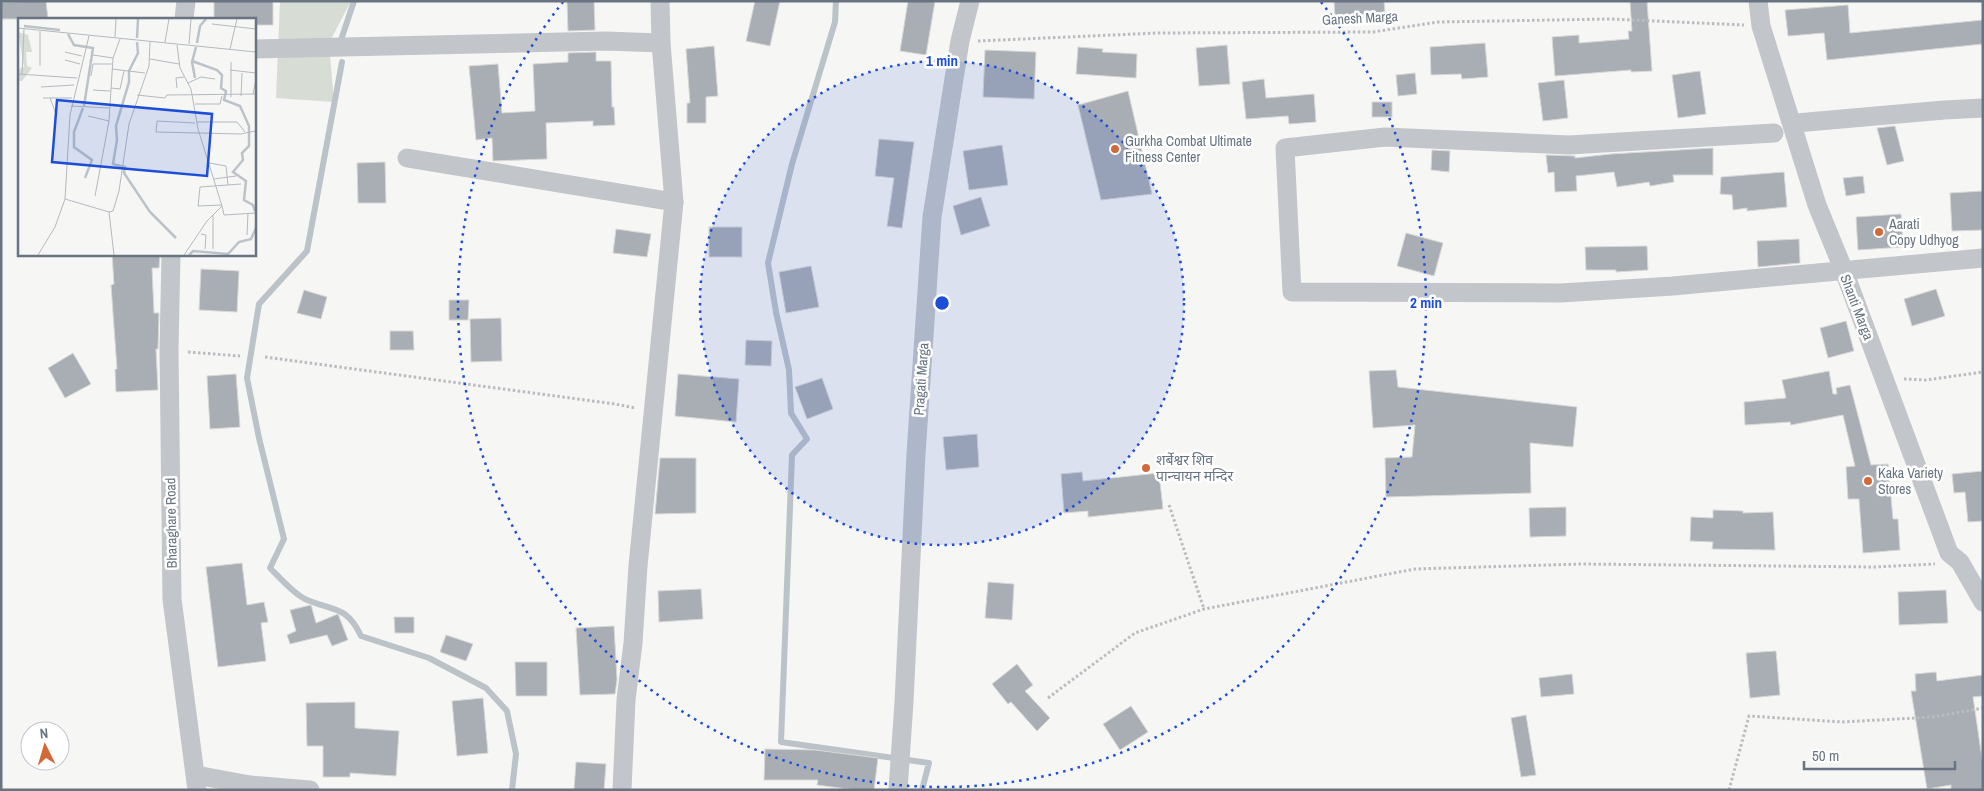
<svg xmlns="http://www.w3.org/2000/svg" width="1984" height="791" font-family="'Archivo Narrow','Noto Sans Devanagari',sans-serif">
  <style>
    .green { fill: #d7ddd5 }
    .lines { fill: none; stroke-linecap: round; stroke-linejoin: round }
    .stream { stroke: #bbc3c9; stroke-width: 6 }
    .building { fill: #a8aeb4; stroke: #d8d8d6 }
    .path { stroke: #babcbf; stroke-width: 3; stroke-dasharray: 2.5 2.5; stroke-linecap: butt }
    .street { stroke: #c2c5c9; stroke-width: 19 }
    .ring { fill: none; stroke: #1d4ed8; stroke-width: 2.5; stroke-dasharray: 2.5 5 }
    .poi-dot { fill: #d26938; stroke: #fff; stroke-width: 2 }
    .labels { text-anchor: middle; stroke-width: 5; stroke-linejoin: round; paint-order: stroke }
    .street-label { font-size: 14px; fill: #687482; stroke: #fff }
    .poi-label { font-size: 14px; fill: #687482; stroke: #fff; text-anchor: start }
    .inset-river { fill: none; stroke: #bbc3c9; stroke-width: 2.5 }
    .inset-road { fill: none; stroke: #b4babf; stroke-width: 1 }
    .view { fill: #1d4ed8; fill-opacity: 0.15; stroke: #1d4ed8; stroke-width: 2.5 }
    .inset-edge { fill: none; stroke: #687482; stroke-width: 2.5 }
    .centre { fill: #1d4ed8; stroke: #fff; stroke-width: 2.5 }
    .ring-label { font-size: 15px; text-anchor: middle; font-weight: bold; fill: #1d4ed8; stroke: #fff; stroke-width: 5; stroke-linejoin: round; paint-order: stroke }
  </style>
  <rect width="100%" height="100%" fill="#f6f6f4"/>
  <polygon class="green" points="280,1 351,1 329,43 334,102 276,98"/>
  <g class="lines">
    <g class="stream">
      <polyline points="836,1 835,22 792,164 768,263 776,312 789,370 791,413 807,439 792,455 781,742 929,763 922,790"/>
      <polyline points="341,40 354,1"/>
      <path d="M342 62 307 251 259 304 247 378 259 438 284 539 270 568C279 577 294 594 305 599 331 611 346 604 361 636L429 658 486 688 507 711 516 754 512 790"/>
    </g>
  </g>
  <g class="building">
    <polygon points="46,1 48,19 1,19 1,2"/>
    <polygon points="214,1 273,1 273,25 254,25 254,19 214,19"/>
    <polygon points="567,1 594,1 595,30 568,31"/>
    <polygon points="755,1 780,1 770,46 746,41"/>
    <polygon points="908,1 935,1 926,55 900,51"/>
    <polygon points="1334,1 1384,1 1385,13 1335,17"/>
    <polygon points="1630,1 1647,1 1652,71 1631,72 1631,70 1555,76 1552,37 1579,35 1579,43 1629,39 1628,31 1632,31"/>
    <polygon points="1848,5 1850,33 1983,20 1983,44 1827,60 1824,33 1788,36 1785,10"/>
    <polygon points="1485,43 1488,77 1462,79 1461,74 1431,75 1430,47"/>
    <polygon points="1227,45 1230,84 1199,86 1196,48"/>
    <polygon points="714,46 718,96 706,97 706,123 687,123 687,103 690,103 686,49"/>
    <polygon points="1078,47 1103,49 1102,52 1137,54 1136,78 1076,74"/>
    <polygon points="985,50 1036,52 1034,99 983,97"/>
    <polygon points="596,52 596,61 611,61 612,107 614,107 615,125 593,126 593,121 546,123 547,159 493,161 492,138 476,140 469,66 498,64 502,113 535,111 533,64 568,62 568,53"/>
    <polygon points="1700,71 1706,114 1678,118 1672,75"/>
    <polygon points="1415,73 1417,94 1398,96 1396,75"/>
    <polygon points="1264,79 1266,98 1314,94 1316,122 1289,124 1288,116 1246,119 1242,82"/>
    <polygon points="1564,80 1568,118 1543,121 1538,83"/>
    <polygon points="1128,91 1152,194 1101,200 1078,105"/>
    <rect x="1372" y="102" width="20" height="15"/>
    <polygon points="1895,126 1904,161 1887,165 1877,128"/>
    <polygon points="879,139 914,142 902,228 887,226 894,178 875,176"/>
    <polygon points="1002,145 1008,185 969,190 963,151"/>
    <polygon points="1713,148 1713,175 1673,175 1674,182 1650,186 1649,182 1617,187 1614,172 1576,176 1577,191 1555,192 1554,172 1548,173 1546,155 1575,156 1575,158 1611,154"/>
    <polygon points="1432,150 1450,151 1449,172 1431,170"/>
    <polygon points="385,162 386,203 358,203 357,163"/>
    <polygon points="1784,172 1787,207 1747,211 1747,208 1733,210 1732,195 1720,194 1721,177"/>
    <polygon points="1863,176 1865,193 1846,196 1843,178"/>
    <polygon points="1983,191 1983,230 1952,231 1950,193"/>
    <polygon points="981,197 990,226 961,235 953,206"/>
    <polygon points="1901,214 1903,247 1858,250 1856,217"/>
    <rect x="709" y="227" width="33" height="30"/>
    <polygon points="616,229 651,234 647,257 613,253"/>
    <polygon points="1406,233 1443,243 1434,276 1397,266"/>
    <polygon points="1799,239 1800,263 1758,267 1757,241"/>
    <polygon points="1647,246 1648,270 1616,272 1616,270 1586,270 1585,247"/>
    <polygon points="112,254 160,254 159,268 152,268 154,313 159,313 158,349 156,349 158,390 116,392 115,369 117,369 111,285 114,284"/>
    <polygon points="811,266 819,307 786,313 779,272"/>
    <polygon points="201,269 239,271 237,312 199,310"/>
    <polygon points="1936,289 1945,316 1912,326 1904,299"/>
    <polygon points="304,290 327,297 321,319 297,313"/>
    <polygon points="449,300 469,300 468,320 449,320"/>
    <polygon points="501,318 502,361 471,362 470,319"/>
    <polygon points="1846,321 1854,351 1828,358 1820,328"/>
    <polygon points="390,331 413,331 414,350 390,350"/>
    <polygon points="746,340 772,341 771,366 745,365"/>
    <polygon points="73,353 91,384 65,398 48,368"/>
    <polygon points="1396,370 1398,387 1577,407 1573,447 1530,443 1531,493 1386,497 1385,458 1412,457 1415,425 1373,428 1369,371"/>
    <polygon points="1829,371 1833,394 1837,394 1836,388 1850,385 1871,465 1888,464 1893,519 1898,519 1900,550 1863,553 1859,499 1848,499 1846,467 1855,466 1843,415 1791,425 1790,422 1745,425 1744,402 1786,398 1782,380"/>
    <polygon points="236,374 240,427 210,429 207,376"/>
    <polygon points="678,374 739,379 736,422 675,416"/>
    <polygon points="822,378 833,409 807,419 795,387"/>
    <polygon points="977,434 979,467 946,470 943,437"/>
    <polygon points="660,458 696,458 696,513 655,514"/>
    <polygon points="1983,471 1983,521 1968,522 1965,492 1954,493 1952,474"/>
    <polygon points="1082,472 1083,481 1159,473 1163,509 1088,517 1088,511 1064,513 1061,474"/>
    <polygon points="1566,507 1566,536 1530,537 1529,508"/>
    <polygon points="1713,510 1743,511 1743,513 1773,512 1775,550 1712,549 1713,542 1690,541 1691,517 1713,518"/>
    <polygon points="242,563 247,605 264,602 268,622 261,623 266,661 218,667 206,567"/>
    <polygon points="988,582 1014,584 1012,620 985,618"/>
    <polygon points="701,589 703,619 659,622 658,591"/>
    <polygon points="1946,590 1948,623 1899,625 1898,592"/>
    <polygon points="311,605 316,623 338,614 348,640 332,646 327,635 290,644 287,635 296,631 290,610"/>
    <polygon points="394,617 414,617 414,633 395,633"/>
    <polygon points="614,626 617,680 615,694 580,695 576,628"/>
    <polygon points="446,635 473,644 466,661 440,652"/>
    <polygon points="1776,651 1780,695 1750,698 1746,653"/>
    <polygon points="515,662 547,662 547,696 516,696"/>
    <polygon points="1017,664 1033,685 1025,691 1050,718 1037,731 1011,702 1008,704 992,684"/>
    <polygon points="1936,672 1937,681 1983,675 1983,696 1973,697 1983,765 1983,790 1951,790 1951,785 1927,789 1911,691 1916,691 1915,674"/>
    <polygon points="1572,674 1574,694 1541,697 1539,678"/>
    <polygon points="483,698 488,753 457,756 452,701"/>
    <polygon points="355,702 355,728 399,731 396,776 350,773 350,777 323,777 323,746 307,746 306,703"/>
    <polygon points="1131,706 1148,732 1120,750 1103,724"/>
    <polygon points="1526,715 1536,775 1521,777 1511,718"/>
    <polygon points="765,749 815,750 878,758 874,790 856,790 817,785 818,780 764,780"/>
    <polygon points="576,762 606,764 604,790 574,790"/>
  </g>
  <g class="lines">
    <g class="path">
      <polyline points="978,41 1158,33 1373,32 1438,22 1610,19 1744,25"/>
      <polyline points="188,352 240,356"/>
      <polyline points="265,357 615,404 635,408"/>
      <polyline points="1904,379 1926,380 1983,372"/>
      <polyline points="1169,505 1204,609"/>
      <polyline points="1048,698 1135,633 1204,609 1415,569 1581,564 1875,567 1935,564"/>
      <polyline points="1729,790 1749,716 1842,722 1933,717 1983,708"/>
    </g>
    <g class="street">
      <polyline points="1758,1 1761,26 1817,205 1844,271 1949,553 1960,562 1983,602"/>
      <polyline points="184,19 186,1"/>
      <polyline points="254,49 606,41 661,43"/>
      <polyline points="1796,123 1944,110 1983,108"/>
      <polyline points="1774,133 1569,145 1385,137 1285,148 1292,292 1561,293 1673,286 1983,258"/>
      <polyline points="407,158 674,202"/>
      <polyline points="171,254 169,350 172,599 197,790"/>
      <polyline points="196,775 250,785 310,790"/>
      <polyline points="622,790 626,700 633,643 638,566 674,202 661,43 660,1"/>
      <polyline points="898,790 904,702 916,454 932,217 960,41 970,1"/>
    </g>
  </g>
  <circle cx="942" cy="303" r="242" fill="#1d4ed8" fill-opacity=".12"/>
  <g class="ring">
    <circle cx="942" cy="303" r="242"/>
    <path d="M1321 2A484 484 0 1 1 563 2"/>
  </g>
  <g class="poi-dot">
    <circle cx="1115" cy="149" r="5"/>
    <circle cx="1879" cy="232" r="5"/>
    <circle cx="1146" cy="468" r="5"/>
    <circle cx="1868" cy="481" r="5"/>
  </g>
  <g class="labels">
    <g class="street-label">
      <text transform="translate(1360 18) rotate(-3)" y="5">Ganesh Marga</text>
      <text transform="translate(1857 307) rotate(69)" y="5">Shanti Marga</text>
      <text transform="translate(921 379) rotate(-86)" y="5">Pragati Marga</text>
      <text transform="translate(171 523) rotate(-91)" y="5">Bharaghare Road</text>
    </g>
    <g class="poi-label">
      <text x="1125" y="146">Gurkha Combat Ultimate<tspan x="1125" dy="16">Fitness Center</tspan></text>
      <text x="1889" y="229">Aarati<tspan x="1889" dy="16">Copy Udhyog</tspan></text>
      <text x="1156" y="465">शर्बेश्वर शिव<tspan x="1156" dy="16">पान्चायन मन्दिर</tspan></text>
      <text x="1878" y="478">Kaka Variety<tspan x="1878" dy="16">Stores</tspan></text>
    </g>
  </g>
  <g transform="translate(18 18)">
    <rect width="238" height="238" fill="#f6f6f4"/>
    <path d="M0 14 10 17 14 34H8L9 48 14 50 4 63H0V51L6 49Z" fill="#d7ddd5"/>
    <path class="inset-river" d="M6 8 42 12M50 16 56 27 75 30 66 88M119 20 120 1M119 24 120 35 111 53V64L98 108 99 122 95 146 107 149 106 155 132 194 158 220M179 25 182 8 188 1M174 43 199 52 204 57 203 70 208 73 206 82 222 88 231 108V128L224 135 225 142 215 154 228 163 226 182 235 187 237 193M177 60 174 44 178 29M65 90 56 114V129L74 142 67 160M171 237 175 233 210 236 221 224 233 221 238 210"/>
    <path class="inset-road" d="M194 6 238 11M0 10 238 34M97 19 98 1M147 24 151 1M171 26 173 1M159 27 162 50 173 71 180 111 204 188 189 203 166 237M212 31 219 1M47 34 64 38M75 37 95 40M132 41 161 46M47 42 62 46M22 48V13M94 51 127 55M212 52 238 55M0 56 59 60M4 57 6 11M73 58 75 46H94M170 65 183 59 197 61M23 69 56 67M93 70 102 71 106 53M159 70 158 60 166 59M75 72 92 73M235 76 238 61M119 77 147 80 149 77 238 76M223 78 224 55M213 79V44M25 80H54M32 80 38 96M177 86H202L204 78M53 88 91 90M70 98 91 103M179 104H219L227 114M177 105 139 103 138 114 223 116 237 113 238 120M191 145 208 148 210 167M196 161 218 158M77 178 91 103 95 40 102 21M47 181 91 194M204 187 180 188 182 169 223 166M204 188 206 197 238 195M195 197V231M183 216 188 217 187 231M229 217 230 195M20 237 37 209 47 181 52 97 71 18M96 237 91 194 95 193 101 173 111 106 131 48 132 24"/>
    <path class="view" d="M39 82 194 96 189 158 34 144Z"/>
    <rect width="238" height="238" class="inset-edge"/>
  </g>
  <circle cx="942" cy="303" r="8" class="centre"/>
  <g class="ring-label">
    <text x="942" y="66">1 min</text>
    <text x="1426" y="308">2 min</text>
  </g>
  <rect width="1984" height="791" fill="none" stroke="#687482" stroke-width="5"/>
  <g transform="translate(45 746) rotate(355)"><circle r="24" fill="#ffffff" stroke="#c3c7cd"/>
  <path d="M0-4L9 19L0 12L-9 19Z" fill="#d26938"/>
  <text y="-8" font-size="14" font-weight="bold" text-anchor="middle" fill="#687482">N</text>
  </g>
  <path d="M1804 761v8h151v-8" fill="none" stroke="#687482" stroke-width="2.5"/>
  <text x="1812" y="761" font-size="15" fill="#687482" stroke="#ffffff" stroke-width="4" paint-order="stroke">50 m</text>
</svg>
